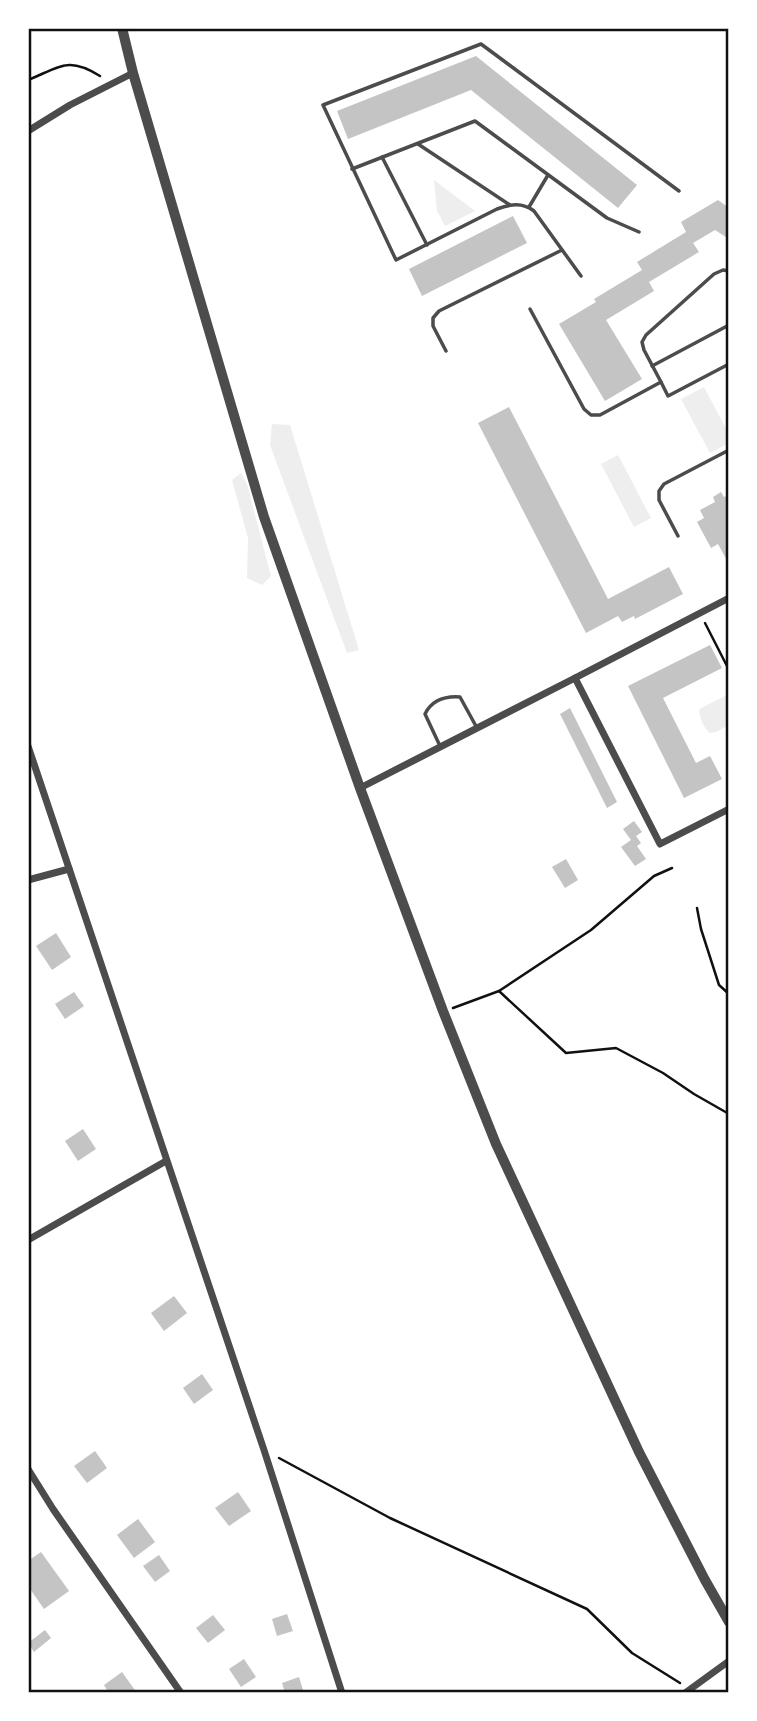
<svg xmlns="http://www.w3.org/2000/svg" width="757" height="1721" font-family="Arial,sans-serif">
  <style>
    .green { fill: #eee }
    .building { fill: #c4c4c4 }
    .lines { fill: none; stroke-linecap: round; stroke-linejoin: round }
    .path { stroke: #111; stroke-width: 2.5 }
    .service { stroke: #4c4c4c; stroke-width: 3.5 }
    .minor { stroke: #4c4c4c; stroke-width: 7 }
    .tertiary { stroke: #4c4c4c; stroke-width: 10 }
    .neatline { fill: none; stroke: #111; stroke-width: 2.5 }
  </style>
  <rect width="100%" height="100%" fill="#fff"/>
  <g class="green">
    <polygon points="434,180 475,211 445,226 437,211"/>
    <polygon points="704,387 729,434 729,443 710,453 681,399"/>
    <polygon points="272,424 290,425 359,650 347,653 270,445"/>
    <polygon points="618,455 651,518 634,527 601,464"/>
    <polygon points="241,473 247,484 271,576 262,585 247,578 248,538 232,480"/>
    <path d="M729 694V725L716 732 710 733C704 728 700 719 699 710L703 707Z"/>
  </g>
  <g class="building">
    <polygon points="476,56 637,185 618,208 471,90 348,139 337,111"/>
    <polygon points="718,200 729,208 729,239 715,230 693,243 699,252 649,282 654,291 606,320 642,379 605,401 559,324 596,302 594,299 642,270 637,262 686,232 681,222"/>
    <polygon points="513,216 527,243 422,296 409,269"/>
    <polygon points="509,407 608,599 669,567 683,594 635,619 634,616 622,622 618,616 586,633 478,423"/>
    <polygon points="721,492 724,497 729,495 729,564 718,544 711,548 697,522 704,518 700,510 715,502 713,497"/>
    <polygon points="710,645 722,668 663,698 696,763 710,756 722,779 684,798 628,686"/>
    <polygon points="570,708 617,802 607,808 560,714"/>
    <polygon points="634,821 642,832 636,836 641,843 637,846 646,859 635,866 621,847 631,840 623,829"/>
    <polygon points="566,859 578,880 565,888 552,867"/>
    <polygon points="56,933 71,957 52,970 36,946"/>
    <polygon points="74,992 84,1006 65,1019 55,1004"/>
    <polygon points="83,1129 96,1149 78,1161 65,1141"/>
    <polygon points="174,1296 187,1313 164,1331 151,1313"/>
    <polygon points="202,1374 213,1390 194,1404 183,1388"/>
    <polygon points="95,1451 107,1468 87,1483 74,1466"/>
    <polygon points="238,1492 251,1511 229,1526 215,1508"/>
    <polygon points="138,1519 155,1542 134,1558 117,1535"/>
    <polygon points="41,1552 69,1591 44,1609 28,1586 28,1561"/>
    <polygon points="159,1555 170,1571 155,1582 143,1566"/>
    <polygon points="287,1614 293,1631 277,1636 272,1619"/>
    <polygon points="213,1615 225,1630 208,1643 196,1628"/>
    <polygon points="45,1630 51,1638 34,1652 28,1643"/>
    <polygon points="244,1659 256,1677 241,1687 229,1669"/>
    <polygon points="122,1672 137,1693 103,1693 107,1690 104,1685"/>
    <polygon points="299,1677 304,1693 285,1693 282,1683"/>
  </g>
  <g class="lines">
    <g class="path">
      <path d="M28 80C60 67 68 56 100 76"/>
      <polyline points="705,623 729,670"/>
      <polyline points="697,908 701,929 719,985 729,994"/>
      <polyline points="499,991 591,930 654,876 672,868"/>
      <polyline points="453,1008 499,991 566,1053 616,1048 663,1073 694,1094 729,1114"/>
      <polyline points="279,1458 390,1518 587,1609 632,1653 680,1683"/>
    </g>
    <g class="service">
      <polyline points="418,144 510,205"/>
      <polyline points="382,157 427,245"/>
      <polyline points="352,169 475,121 607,218 639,232"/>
      <polyline points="529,207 548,175"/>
      <path d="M581 276 534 211C522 202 511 204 497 209L396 260 323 105 481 44 679 191"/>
      <polyline points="530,309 584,409 591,415 600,415 661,382 668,396 729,364"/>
      <polyline points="446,351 433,326 433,318 439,311 562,250"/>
      <polyline points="652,366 729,325"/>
      <polyline points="661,382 644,350 642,342 646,335 714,274 723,270 729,271"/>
      <polyline points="678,536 659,500 659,491 664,484 729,450"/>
      <path d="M440 746 425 714C432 700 445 696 460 697L477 728"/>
    </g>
    <g class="minor">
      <polyline points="28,131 70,105 133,73"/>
      <polyline points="575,678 729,598"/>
      <polyline points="28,746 264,1450 342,1693"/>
      <polyline points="360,788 575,678 660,844 729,809"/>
      <polyline points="28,880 69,869"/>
      <polyline points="28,1240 166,1161"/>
      <polyline points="28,1469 53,1509 181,1693"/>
      <polyline points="685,1693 729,1661"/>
    </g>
    <polyline class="tertiary" points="122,28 133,73 264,517 360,788 443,1011 496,1144 639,1452 705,1580 729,1622"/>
  </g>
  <rect width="757" height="1721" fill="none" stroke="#ffffff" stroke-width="60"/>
  <rect x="30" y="30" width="697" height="1661" class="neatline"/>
</svg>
